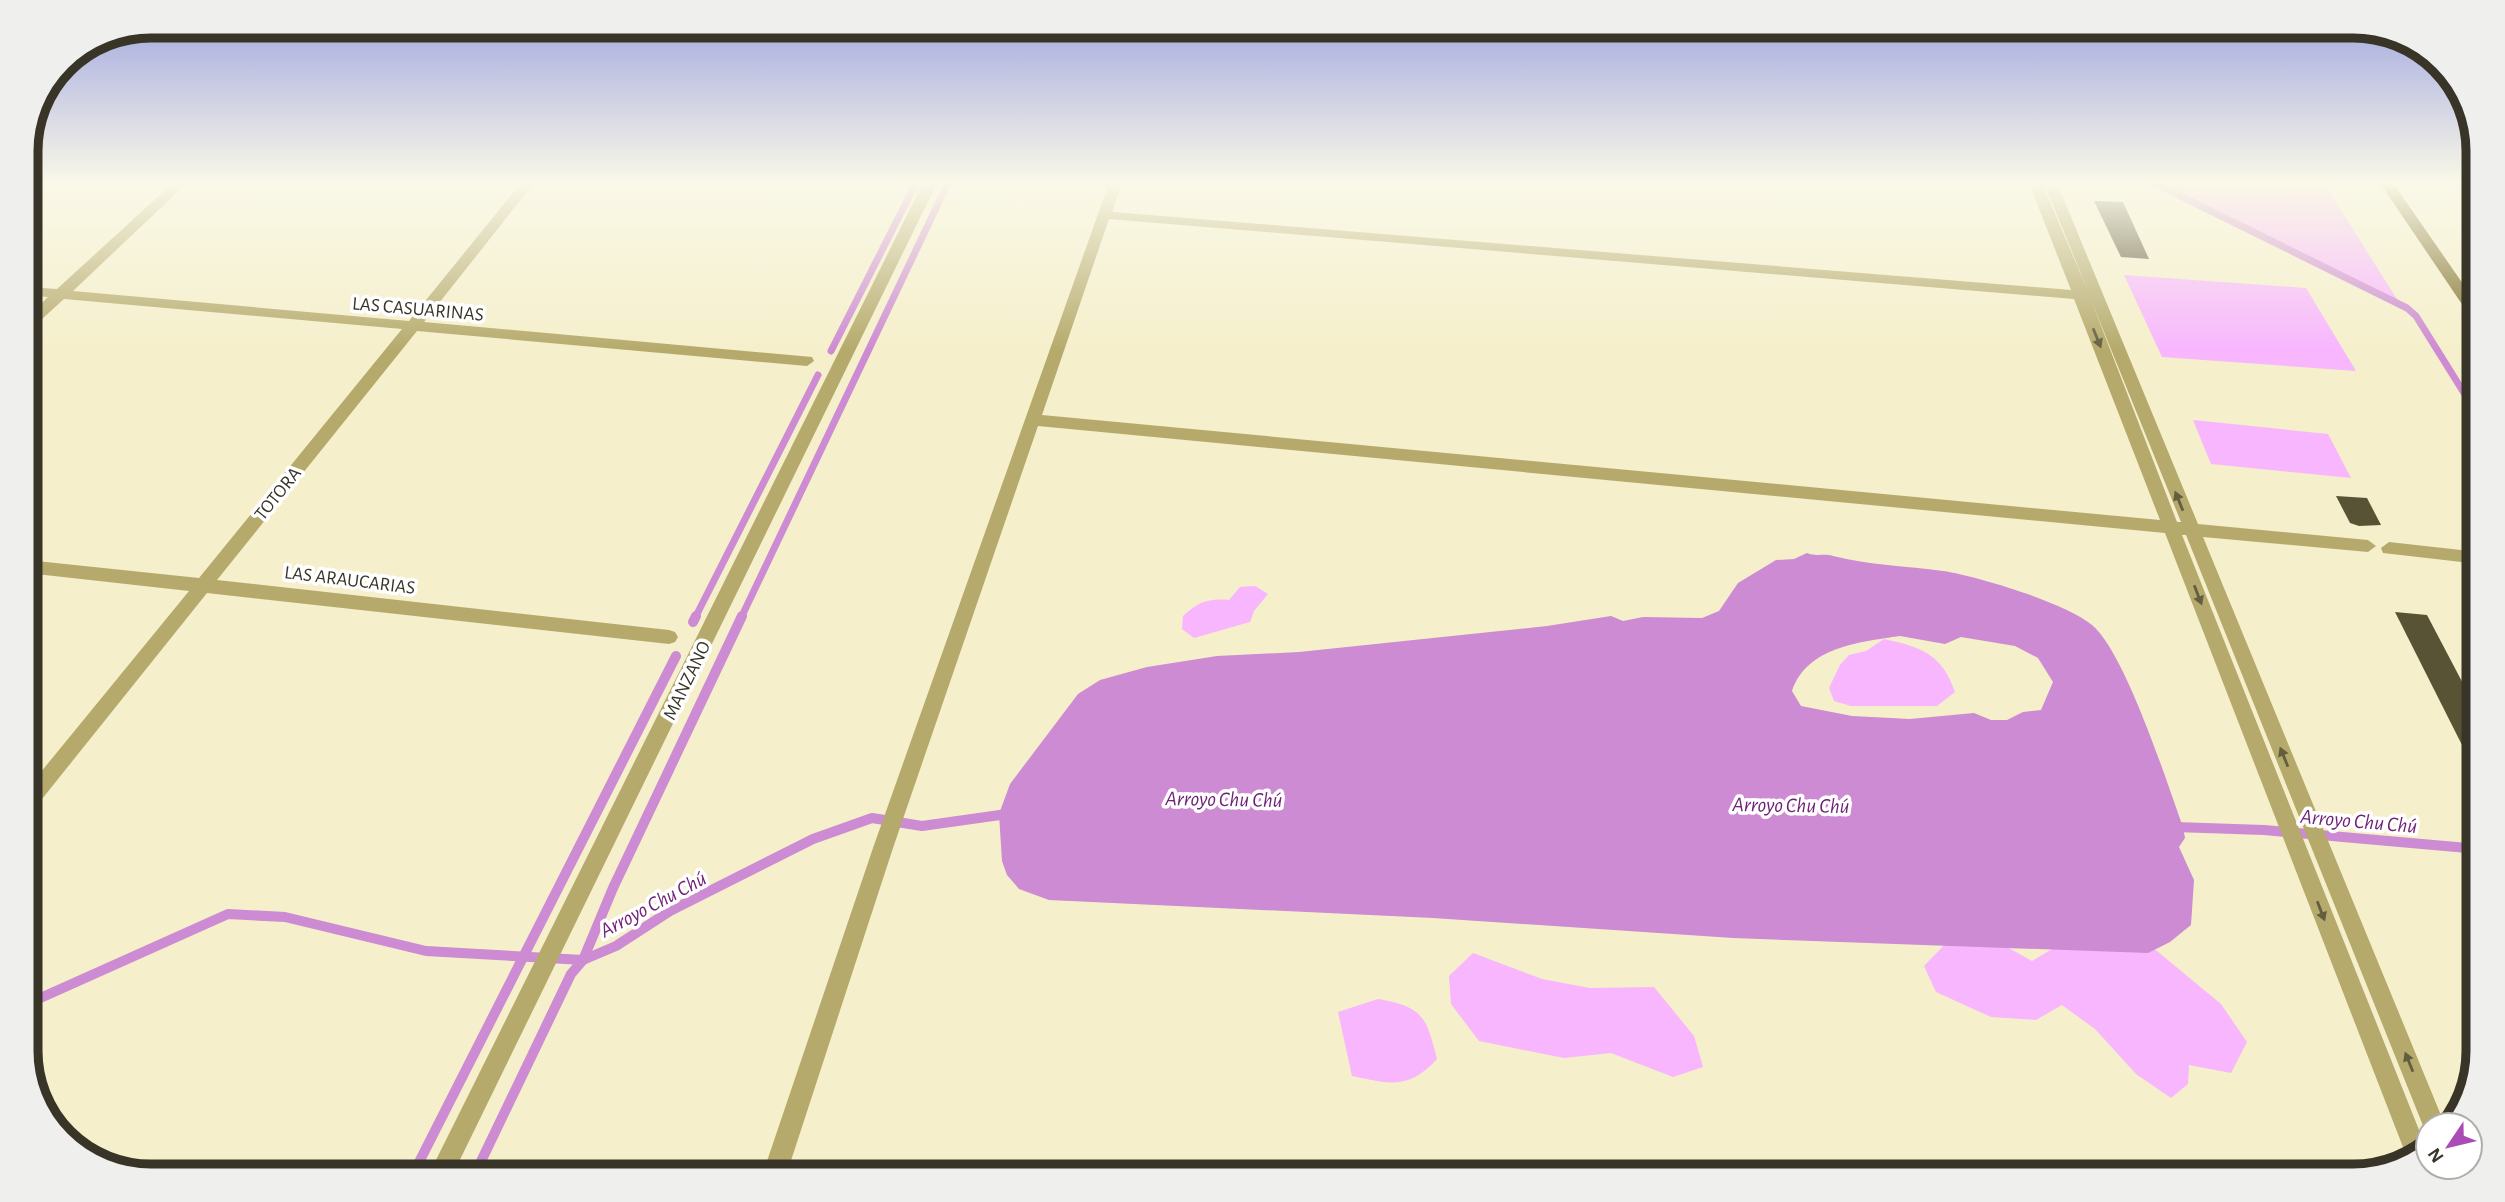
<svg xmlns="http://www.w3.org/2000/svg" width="2505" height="1202" font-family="'Alegreya Sans',sans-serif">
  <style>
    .green { fill: #f7b6fe }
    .water { fill: #cc8bd2; fill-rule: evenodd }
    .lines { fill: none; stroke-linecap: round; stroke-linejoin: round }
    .stream-far1 { stroke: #cc8bd2; stroke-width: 7 }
    .stream { stroke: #cc8bd2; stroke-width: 10 }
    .building { fill: #595335 }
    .minor { fill: #b5aa6c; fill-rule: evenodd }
    .major { fill: #7d6f27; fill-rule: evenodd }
    .oneway { fill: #645e40 }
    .labels { text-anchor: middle; stroke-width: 7; stroke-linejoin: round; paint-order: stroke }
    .street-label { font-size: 19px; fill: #383528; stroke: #fff }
    .water-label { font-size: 21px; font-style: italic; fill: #6f2278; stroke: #fff }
    .rim { fill: none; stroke: #383528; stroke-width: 9 }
  </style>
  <rect width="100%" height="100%" fill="#f5efcb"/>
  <g class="green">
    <polygon points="2157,183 2324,183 2398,301"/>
    <polygon points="2453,183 2479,183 2479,218"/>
    <polygon points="2124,275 2306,288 2356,371 2162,357"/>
    <polygon points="2193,420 2328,434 2351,478 2211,464"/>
    <path d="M1255 586 1268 594 1254 611 1250 622 1194 638 1182 629 1183 616C1198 602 1209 598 1229 600L1240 587Z"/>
    <path d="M1884 639C1921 647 1942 654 1955 692L1937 706H1851L1834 701 1829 688 1840 665 1849 655 1866 651Z"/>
    <polygon points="1982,933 2032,961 2064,942 2140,937 2221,1004 2247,1042 2231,1073 2189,1065 2188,1084 2171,1098 2136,1074 2095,1029 2062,1005 2036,1020 1991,1017 1936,992 1924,966 1951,938"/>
    <polygon points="1473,953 1542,979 1590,988 1654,987 1694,1036 1703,1067 1673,1077 1611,1053 1564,1058 1479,1041 1451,1004 1449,976"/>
    <path d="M1378 999C1423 1007 1426 1016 1437 1059 1408 1090 1391 1084 1352 1076L1338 1012Z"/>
  </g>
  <path class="water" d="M1807 553C1816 557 1824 553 1833 556 1869 565 1906 566 1943 571 1977 576 2066 603 2092 625 2125 652 2167 783 2183 827L2185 838 2179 847 2194 880 2191 925 2170 942 2148 953 1733 938 1433 918 1049 900 1019 889 1007 875 1002 861 999 814 1010 784 1078 694 1100 680 1147 667 1217 656 1299 652 1547 626 1611 616 1623 621 1643 617 1702 618 1719 611 1738 583 1776 560 1794 559ZM1900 636 1945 644 1961 637 2015 646 2038 658 2053 682 2041 710 2023 712 2007 720H1991L1974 713 1910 719 1852 716 1801 706 1792 691C1807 647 1859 642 1900 636Z"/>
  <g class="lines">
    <g class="stream-far1">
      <polyline points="2154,183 2407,308 2416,316 2479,417"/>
      <polyline points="831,351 916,183"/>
      <polyline points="695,618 818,375"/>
      <polyline points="741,618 948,183"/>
    </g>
    <g class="stream">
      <polyline points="693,622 696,616"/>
      <polyline points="2175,827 2264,830 2479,849"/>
      <polyline points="27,989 38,999"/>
      <polyline points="27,1004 228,914 285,917 426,951 583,960 616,946 670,911 813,839 872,818 922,826 1007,814"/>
      <polyline points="412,1176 676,656"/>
      <polyline points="474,1176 571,974 583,960 613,888 742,616"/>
    </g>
  </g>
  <g class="building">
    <polygon points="2094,201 2123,202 2149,259 2121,257"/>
    <polygon points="2336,496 2367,498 2381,525 2359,526 2350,523"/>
    <polygon points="2395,612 2427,615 2479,714 2479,749 2463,747"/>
  </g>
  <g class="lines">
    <g class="minor">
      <polygon points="173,183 187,183 73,291 409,321 521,183 534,183 424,322 812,357 814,361 807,366 417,331 217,580 669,630 675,632 678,637 675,642 669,644 207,593 34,809 27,811 27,789 189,591 27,573 27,560 199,578 402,329 64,299 32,328 27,330 27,317 48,297 27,295 27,287 57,289"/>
      <polygon points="923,183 937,183 452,1176 428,1176"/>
      <path d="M1109 183H1122L1112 212 2071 290 2029 183H2042L2088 291 2044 183H2057L2198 524 2368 540 2376 546 2368 552 2203 537 2445 1125H2428V1134L2426 1133 2186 535H2182L2427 1150 2423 1155 2408 1160 2165 533 1038 426 893 848 786 1176H762L873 848ZM1109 219 2074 299 2160 520 1042 415ZM2091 300 2181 522H2177Z"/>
      <polygon points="2389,542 2479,552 2479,564 2383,553 2381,548"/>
    </g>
    <polygon class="major" points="2380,183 2393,183 2479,307 2479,324 2474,322"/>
  </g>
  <defs><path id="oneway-solid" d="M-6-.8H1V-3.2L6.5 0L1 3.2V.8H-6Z" transform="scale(1.75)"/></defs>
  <g class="oneway">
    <use href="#oneway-solid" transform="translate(2097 338) rotate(68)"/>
    <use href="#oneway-solid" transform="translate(2179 501) rotate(-112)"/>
    <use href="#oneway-solid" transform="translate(2198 595) rotate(69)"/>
    <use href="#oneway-solid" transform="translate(2284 757) rotate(-112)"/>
    <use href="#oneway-solid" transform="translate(2321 911) rotate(69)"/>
    <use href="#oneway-solid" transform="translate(2409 1062) rotate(-112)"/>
  </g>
  <linearGradient id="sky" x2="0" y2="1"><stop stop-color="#9da4df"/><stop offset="0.52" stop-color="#faf8e8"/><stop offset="1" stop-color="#faf8e8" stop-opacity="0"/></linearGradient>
  <rect width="2505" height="351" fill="url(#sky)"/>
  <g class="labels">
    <g class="street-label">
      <text transform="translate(418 308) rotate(5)" y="7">LAS CASUARINAS</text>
      <text transform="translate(277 493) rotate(-51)" y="7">TOTORA</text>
      <text transform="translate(350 579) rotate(7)" y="7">LAS ARAUCARIAS</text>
      <text transform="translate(686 680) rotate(-64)" y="7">MANZANO</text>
    </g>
    <g class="water-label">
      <text transform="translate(1224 799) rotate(1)" y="7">Arroyo Chu Chú</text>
      <text transform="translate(1791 805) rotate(1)" y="7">Arroyo Chu Chú</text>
      <text transform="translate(2359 821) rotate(5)" y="7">Arroyo Chu Chú</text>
      <text transform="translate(653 904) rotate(-28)" y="7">Arroyo Chu Chú</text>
    </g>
  </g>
  <path d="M0 0H2505V1202H0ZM151 38H2353A113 113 0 0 1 2466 151V1051A113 113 0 0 1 2353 1164H151A113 113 0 0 1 38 1051V151A113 113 0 0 1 151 38Z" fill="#efefee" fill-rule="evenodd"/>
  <path class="rim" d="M151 38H2353A113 113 0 0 1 2466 151V1051A113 113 0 0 1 2353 1164H151A113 113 0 0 1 38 1051V151A113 113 0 0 1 151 38Z"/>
  <g transform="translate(2449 1146) rotate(235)"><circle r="33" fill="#ffffff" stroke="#afaea9" stroke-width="2"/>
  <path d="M0-5L12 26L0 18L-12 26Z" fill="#ab4cb6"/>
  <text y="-10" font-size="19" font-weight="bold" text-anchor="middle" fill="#383528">N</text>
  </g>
</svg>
